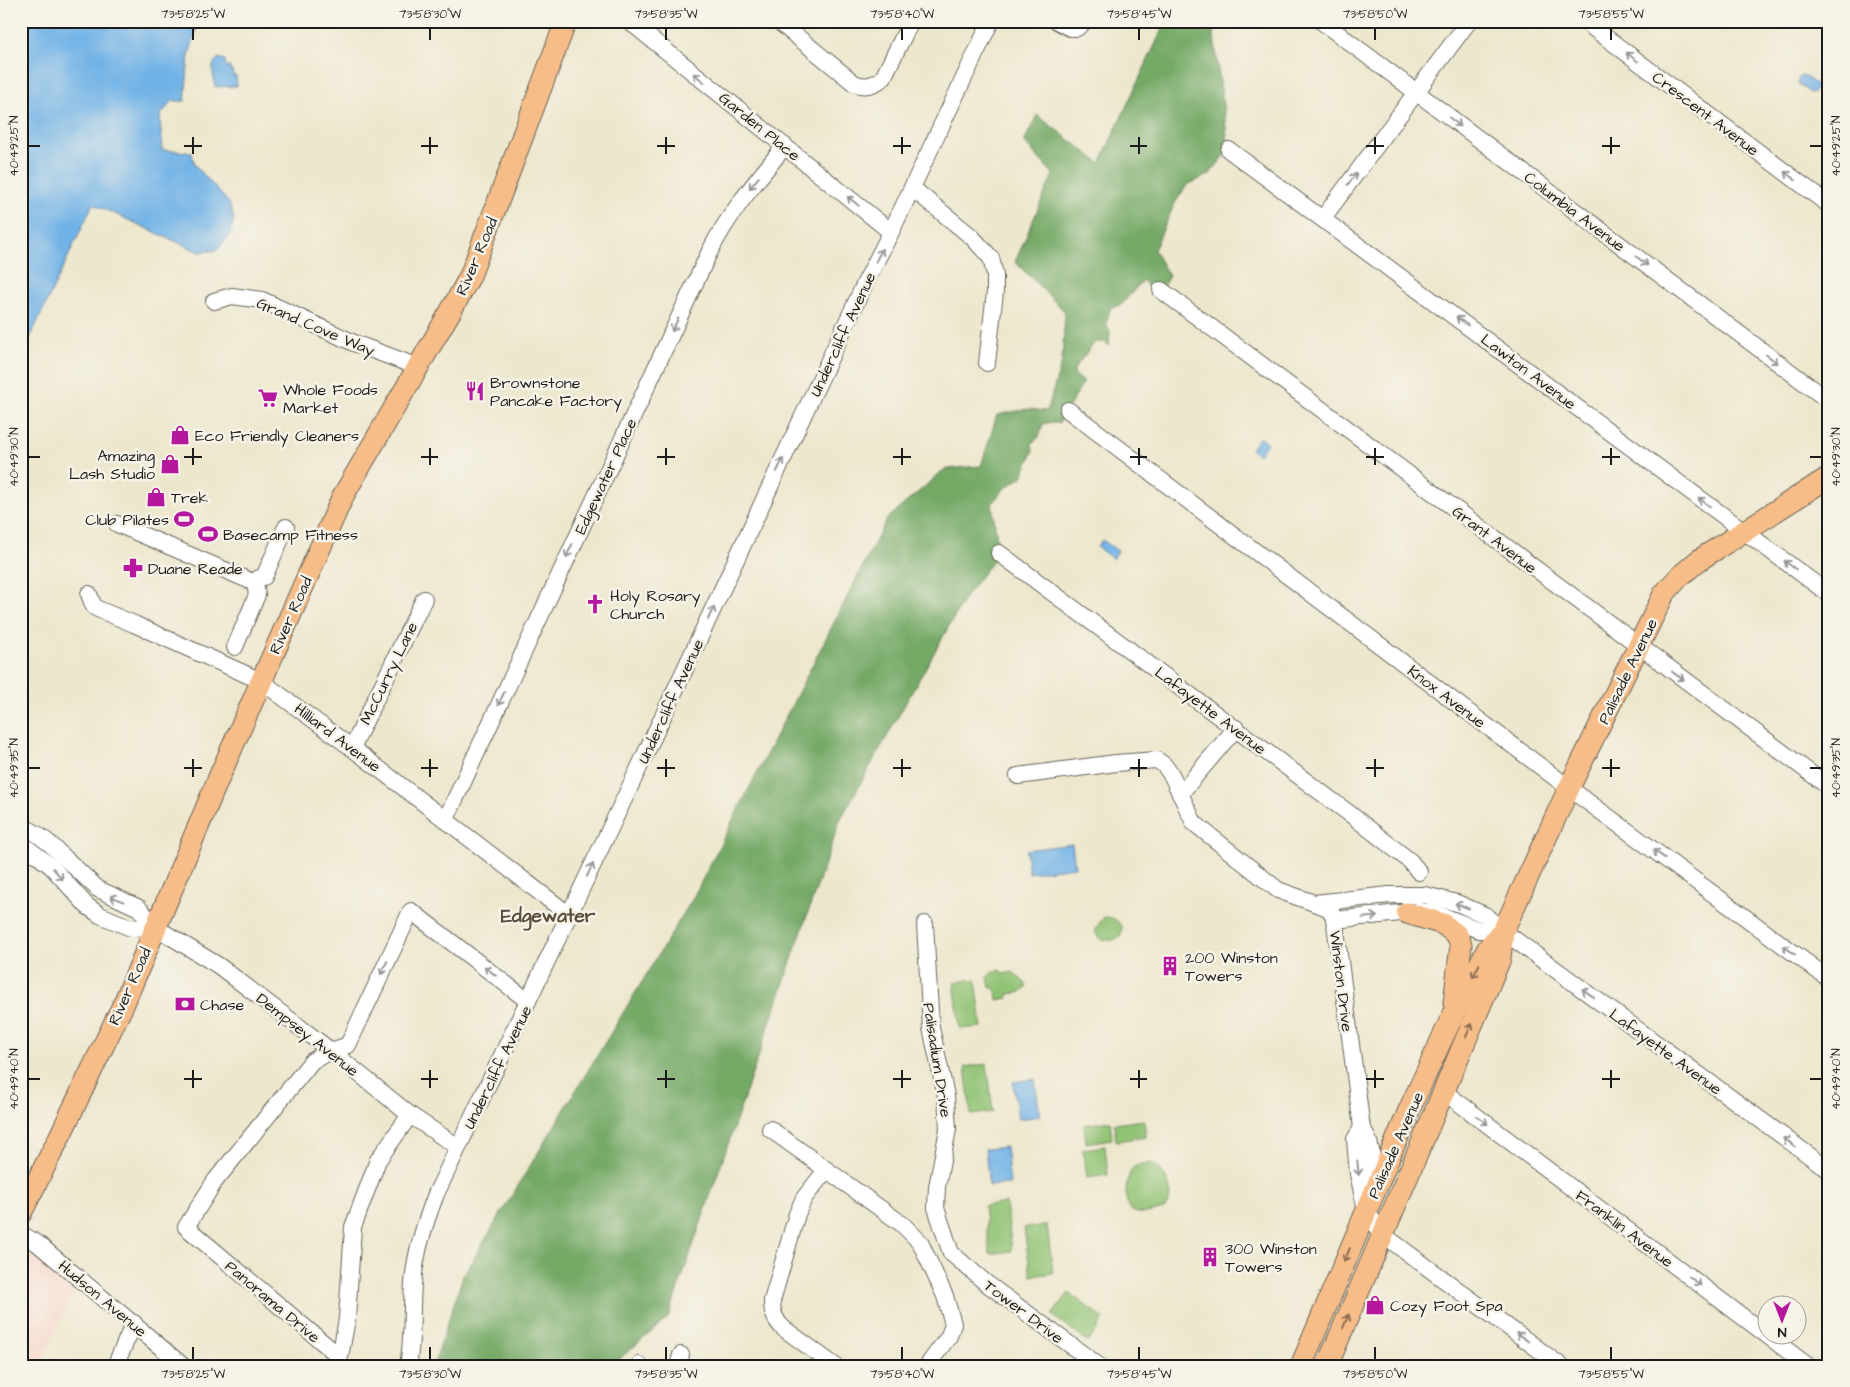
<svg xmlns="http://www.w3.org/2000/svg" width="1850" height="1387" font-family="'Architects Daughter',sans-serif">
  <style>
    .built { fill: #f6d2c5 }
    .green { fill: #91c374; stroke: #567048 }
    .forest { fill: #74a966; stroke: #486241 }
    .water { fill: #72b3e7; stroke: #476882 }
    .lines { fill: none; stroke-linecap: round; stroke-linejoin: round }
    .minor-casing { stroke: #65635a; stroke-width: 18 }
    .major-casing { stroke: #65635a; stroke-width: 23 }
    .minor { stroke: #fff; stroke-width: 16 }
    .major { stroke: #f7bd88; stroke-width: 21 }
    .oneway { stroke: #999 }
    .oneway2 { stroke: #8a6c52 }
    .ticks { fill: none; stroke: #1c1c1c; stroke-width: 2 }
    .labels { text-anchor: middle; stroke-width: 5; stroke-linejoin: round; paint-order: stroke }
    .street-label { font-size: 16px; fill: #1c1c1c; stroke: #f7f3e8 }
    .poi-label { font-size: 16px; fill: #1c1c1c; stroke: #f7f3e8; text-anchor: start }
    .quarter-label { font-size: 19px; font-weight: bold; fill: #5b4d3c; stroke: #f7f3e8 }
    .neatline { fill: none; stroke: #1c1c1c; stroke-width: 2 }
    .ticks-label { font-size: 12px; text-anchor: middle; fill: #1c1c1c }
  </style>
  <rect width="100%" height="100%" fill="#f7f3e8"/>
  <filter id="ink" filterUnits="userSpaceOnUse"><feTurbulence type="fractalNoise" baseFrequency=".02" numOctaves="2"/><feDisplacementMap in="SourceGraphic" scale="10" xChannelSelector="R" yChannelSelector="G"/><feConvolveMatrix kernelMatrix="1 2 1 2 8 2 1 2 1" color-interpolation-filters="sRGB"/></filter>
  <filter id="wash" filterUnits="userSpaceOnUse"><feTurbulence type="fractalNoise" baseFrequency=".0096" numOctaves="4" result="noise"/><feDisplacementMap in="SourceGraphic" scale="20" xChannelSelector="R" yChannelSelector="G"/><feGaussianBlur stdDeviation="1.12" result="paint"/><feColorMatrix in="noise" values="0 0 0 0 0 0 0 0 0 0 0 0 0 0 0 0 0 1.4 0 .05"/><feComposite in="paint" operator="in"/></filter>
  <g filter="url(#wash)">
    <rect width="100%" height="100%" fill="#ede7cd"/>
    <polygon class="built" points="26,1248 75,1289 39,1366 21,1366 21,1249"/>
    <g class="green">
      <path d="M1104 917C1113 917 1118 920 1122 928L1120 937C1112 941 1105 943 1097 936L1095 929Z"/>
      <polygon points="1000,970 1004,974 1013,972 1026,984 1026,988 1021,992 1008,994 1009,998 997,1000 996,990 990,987 988,977 993,971"/>
      <polygon points="976,979 982,1027 960,1029 954,982"/>
      <polygon points="987,1064 993,1112 971,1115 965,1067"/>
      <polygon points="1144,1120 1146,1137 1116,1141 1114,1124"/>
      <polygon points="1110,1121 1112,1139 1086,1143 1084,1125"/>
      <polygon points="1105,1146 1108,1175 1087,1178 1083,1149"/>
      <path d="M1151 1163C1167 1171 1177 1195 1164 1209 1155 1211 1141 1216 1132 1211 1122 1206 1126 1175 1133 1168 1137 1164 1146 1164 1151 1163Z"/>
      <polygon points="1006,1203 1012,1251 990,1254 984,1206"/>
      <polygon points="1047,1225 1053,1273 1031,1276 1024,1228"/>
      <polygon points="1069,1293 1104,1319 1088,1342 1052,1315"/>
    </g>
    <polygon class="forest" points="1166,21 1212,21 1229,150 1209,175 1187,185 1175,203 1154,250 1169,276 1161,290 1154,295 1143,280 1121,305 1111,307 1106,323 1110,332 1109,346 1105,342 1095,342 1074,369 1075,375 1084,382 1059,423 1052,422 1043,424 1039,437 1032,443 1033,452 1022,477 1006,487 992,503 999,553 966,596 840,820 668,1318 611,1366 436,1366 434,1364 463,1276 693,898 887,519 945,469 981,466 997,415 1027,409 1047,411 1062,361 1065,312 1015,262 1053,174 1024,142 1037,115 1100,163"/>
    <g class="water">
      <polygon points="21,21 199,21 189,55 185,101 172,101 160,116 162,150 191,152 195,165 229,203 234,219 230,235 217,250 199,252 93,204 21,357"/>
      <path d="M219 58 225 60 226 67H230V71H233V76H236L237 86 215 87C214 77 209 63 219 58Z"/>
      <polygon points="1800,76 1805,76 1816,85 1817,88 1814,92 1810,93 1798,84 1798,80"/>
      <polygon points="1260,437 1267,443 1259,455 1251,449"/>
      <polygon points="1102,540 1118,551 1113,559 1097,547"/>
      <polygon points="1072,844 1075,867 1029,873 1026,850"/>
      <polygon points="1035,1079 1040,1116 1018,1119 1013,1082"/>
      <polygon points="1006,1147 1010,1184 989,1186 985,1149"/>
    </g>
  </g>
  <g filter="url(#ink)">
    <g class="lines">
      <defs>
        <g id="minor">
          <polyline points="629,21 891,232"/>
          <path d="M778 21 854 83C865 88 874 85 883 78L911 21"/>
          <polyline points="1057,21 1070,28 1077,28 1085,21"/>
          <polyline points="1321,21 1829,401"/>
          <polyline points="1584,21 1829,205"/>
          <polyline points="1229,150 1829,594"/>
          <polyline points="912,188 972,237 991,258 995,275 995,292 987,363"/>
          <polyline points="1323,218 1469,21"/>
          <polyline points="1161,290 1829,787"/>
          <polyline points="214,301 232,296 262,300 354,343 418,367"/>
          <polyline points="1068,410 1569,788 1829,979"/>
          <polyline points="117,524 255,583"/>
          <polyline points="999,553 1350,814 1410,861 1419,872"/>
          <polyline points="89,594 94,607 100,610 134,624 261,681 352,748 569,915"/>
          <polyline points="235,647 257,595 255,583 259,578 264,577 286,527"/>
          <polyline points="352,748 424,599"/>
          <path d="M1018 776 1116 763 1157 760 1164 765 1172 776 1194 823 1278 890 1328 908 1334 916 1362 1128C1375 1146 1373 1170 1369 1191"/>
          <polyline points="1180,794 1236,728"/>
          <path d="M446 819 709 253C729 213 757 180 785 146"/>
          <polyline points="21,825 37,834 49,843 98,889 139,908 155,927 219,966 331,1051 410,1115 458,1147"/>
          <polyline points="21,843 51,866 87,906 100,915 131,928 155,927"/>
          <polyline points="1315,903 1389,895 1425,895 1457,903 1487,916 1503,931 1829,1170"/>
          <polyline points="1334,920 1419,911 1435,913 1479,930 1503,931"/>
          <polyline points="925,924 931,1028 946,1096 948,1129 937,1187 936,1208 951,1253 986,1283 1099,1366"/>
          <polyline points="1443,1091 1808,1366"/>
          <polyline points="410,1115 378,1160 353,1227 347,1319 340,1357 186,1227 215,1181 312,1061 331,1051 348,1045 411,911 528,1001"/>
          <polyline points="1362,1128 1355,1139 1358,1174 1366,1210 1382,1234 1561,1366"/>
          <polyline points="770,1129 902,1224 920,1242 945,1296 953,1324 949,1336 927,1366"/>
          <path d="M826 1170 804 1198 797 1214 772 1301C772 1313 775 1320 783 1328L835 1366"/>
          <polyline points="21,1234 37,1243 183,1366"/>
          <polyline points="639,1365 640,1366"/>
          <polyline points="115,1366 134,1323"/>
          <path d="M408 1366C413 1339 411 1311 413 1284 415 1253 425 1223 436 1194L636 774 866 281 891 232 991 21"/>
          <polyline points="678,1366 681,1355"/>
        </g>
        <g id="major">
          <polyline points="1407,913 1443,924 1457,935 1461,945 1454,1003"/>
          <polyline points="21,1213 57,1142 124,1003 220,775 343,496 453,307 470,276 566,21"/>
          <polyline points="1301,1366 1410,1108 1453,1015 1488,948 1503,931 1569,788 1664,594 1679,577 1699,560 1829,477"/>
          <polyline points="1327,1366 1500,959 1503,931"/>
        </g>
      </defs>
      <use href="#minor" class="minor-casing"/>
      <use href="#major" class="major-casing"/>
      <use href="#minor" class="minor"/>
      <use href="#major" class="major"/>
    </g>
    <defs><path id="oneway-shaft" d="M-6 0H5M1.5-3L5.5 0L1.5 3" fill="none" stroke-width="1.6" stroke-linecap="round" stroke-linejoin="round" transform="scale(1.25)"/></defs>
    <g class="oneway">
      <use href="#oneway-shaft" transform="translate(1632 57) rotate(-143)"/>
      <use href="#oneway-shaft" transform="translate(699 78) rotate(-141)"/>
      <use href="#oneway-shaft" transform="translate(1455 122) rotate(37)"/>
      <use href="#oneway-shaft" transform="translate(1790 176) rotate(-143)"/>
      <use href="#oneway-shaft" transform="translate(1352 179) rotate(-53)"/>
      <use href="#oneway-shaft" transform="translate(754 183) rotate(129)"/>
      <use href="#oneway-shaft" transform="translate(853 201) rotate(-141)"/>
      <use href="#oneway-shaft" transform="translate(879 255) rotate(-62)"/>
      <use href="#oneway-shaft" transform="translate(1642 261) rotate(37)"/>
      <use href="#oneway-shaft" transform="translate(1462 321) rotate(-143)"/>
      <use href="#oneway-shaft" transform="translate(675 325) rotate(115)"/>
      <use href="#oneway-shaft" transform="translate(1772 359) rotate(37)"/>
      <use href="#oneway-shaft" transform="translate(780 465) rotate(-65)"/>
      <use href="#oneway-shaft" transform="translate(1704 502) rotate(-143)"/>
      <use href="#oneway-shaft" transform="translate(569 551) rotate(115)"/>
      <use href="#oneway-shaft" transform="translate(1790 565) rotate(-143)"/>
      <use href="#oneway-shaft" transform="translate(711 613) rotate(-65)"/>
      <use href="#oneway-shaft" transform="translate(1678 676) rotate(36)"/>
      <use href="#oneway-shaft" transform="translate(501 699) rotate(115)"/>
      <use href="#oneway-shaft" transform="translate(1659 854) rotate(-144)"/>
      <use href="#oneway-shaft" transform="translate(590 870) rotate(-65)"/>
      <use href="#oneway-shaft" transform="translate(58 874) rotate(50)"/>
      <use href="#oneway-shaft" transform="translate(117 899) rotate(-157)"/>
      <use href="#oneway-shaft" transform="translate(1462 906) rotate(-159)"/>
      <use href="#oneway-shaft" transform="translate(1370 917) rotate(-5)"/>
      <use href="#oneway-shaft" transform="translate(1789 950) rotate(-144)"/>
      <use href="#oneway-shaft" transform="translate(384 968) rotate(115)"/>
      <use href="#oneway-shaft" transform="translate(490 971) rotate(-142)"/>
      <use href="#oneway-shaft" transform="translate(1588 993) rotate(-144)"/>
      <use href="#oneway-shaft" transform="translate(1482 1120) rotate(37)"/>
      <use href="#oneway-shaft" transform="translate(1789 1142) rotate(-144)"/>
      <use href="#oneway-shaft" transform="translate(1358 1168) rotate(84)"/>
      <use href="#oneway-shaft" transform="translate(1695 1281) rotate(37)"/>
      <use href="#oneway-shaft" transform="translate(1522 1337) rotate(-144)"/>
    </g>
    <g class="oneway2">
      <use href="#oneway-shaft" transform="translate(1476 971) rotate(117)"/>
      <use href="#oneway-shaft" transform="translate(1469 1030) rotate(-66)"/>
      <use href="#oneway-shaft" transform="translate(1347 1255) rotate(113)"/>
      <use href="#oneway-shaft" transform="translate(1346 1321) rotate(-67)"/>
    </g>
  </g>
  <path class="ticks" d="M193 28V40M430 28V40M666 28V40M902 28V40M1139 28V40M1375 28V40M1611 28V40M193 137V154M430 137V154M666 137V154M902 137V154M1139 137V154M1375 137V154M1611 137V154M28 146H40M184 146H202M421 146H438M657 146H675M893 146H911M1130 146H1147M1366 146H1384M1602 146H1620M1810 146H1822M193 448V465M430 448V465M666 448V465M902 448V465M1139 448V465M1375 448V465M1611 448V465M28 457H40M184 457H202M421 457H438M657 457H675M893 457H911M1130 457H1147M1366 457H1384M1602 457H1620M1810 457H1822M193 759V777M430 759V777M666 759V777M902 759V777M1139 759V777M1375 759V777M1611 759V777M28 768H40M184 768H202M421 768H438M657 768H675M893 768H911M1130 768H1147M1366 768H1384M1602 768H1620M1810 768H1822M193 1070V1088M430 1070V1088M666 1070V1088M902 1070V1088M1139 1070V1088M1375 1070V1088M1611 1070V1088M28 1079H40M184 1079H202M421 1079H438M657 1079H675M893 1079H911M1130 1079H1147M1366 1079H1384M1602 1079H1620M1810 1079H1822M193 1347V1360M430 1347V1360M666 1347V1360M902 1347V1360M1139 1347V1360M1375 1347V1360M1611 1347V1360"/>
  <defs>
    <symbol id="restaurant-bare" viewBox="-9 -9 18 18"><path d="M-5-6h1v4h1v-4h1v4h1v-4h1v5L-1.5 .5V6h-2V.5L-5-1ZM5-6V6H3V1.5H1.5Q1.5-4 5-6Z" fill="#b5179e" stroke="#f7f3e8" stroke-width="2.5" paint-order="stroke"/></symbol>
    <symbol id="supermarket-bare" viewBox="-9 -9 18 18"><path d="M-6-5.5h2.5l.6 2H6L4.5 2H-2.5L-4.4-4H-6ZM-1.5 3.2a1.3 1.3 0 1 0 .1 0ZM3 3.2a1.3 1.3 0 1 0 .1 0Z" fill="#b5179e" stroke="#f7f3e8" stroke-width="2.5" paint-order="stroke"/></symbol>
    <symbol id="shop-bare" viewBox="-9 -9 18 18"><path d="M-5-2.5h2.3a2.7 3.5 0 0 1 5.4 0H5L5.5 6h-11ZM-1.5-2.5h3a1.5 2.3 0 0 0-3 0Z" fill="#b5179e" stroke="#f7f3e8" stroke-width="2.5" paint-order="stroke"/></symbol>
    <symbol id="stadium-bare" viewBox="-9 -9 18 18"><path d="M0-5a6.5 5 0 1 0 0 10a6.5 5 0 1 0 0-10ZM-3.5-1.8h7v3.6h-7Z" fill="#b5179e" stroke="#f7f3e8" stroke-width="2.5" paint-order="stroke"/></symbol>
    <symbol id="pharmacy-bare" viewBox="-9 -9 18 18"><path d="M-2-6h4v4h4v4h-4v4h-4v-4h-4v-4h4Z" fill="#b5179e" stroke="#f7f3e8" stroke-width="2.5" paint-order="stroke"/></symbol>
    <symbol id="church-bare" viewBox="-9 -9 18 18"><path d="M-1.2-6h2.4v3.5h3.3v2.4h-3.3V6h-2.4V-.1h-3.3v-2.4h3.3Z" fill="#b5179e" stroke="#f7f3e8" stroke-width="2.5" paint-order="stroke"/></symbol>
    <symbol id="building-bare" viewBox="-9 -9 18 18"><path d="M-4-6H4V6H1V3H-1V6H-4ZM-2.5-4.3h1.7v1.8h-1.7ZM.8-4.3h1.7v1.8H.8ZM-2.5-1h1.7V.8h-1.7ZM.8-1h1.7V.8H.8Z" fill="#b5179e" stroke="#f7f3e8" stroke-width="2.5" paint-order="stroke"/></symbol>
    <symbol id="bank-bare" viewBox="-9 -9 18 18"><path d="M-6-4H6V4H-6ZM0-2.3a2.3 2.3 0 1 0 0 4.6a2.3 2.3 0 1 0 0-4.6Z" fill="#b5179e" stroke="#f7f3e8" stroke-width="2.5" paint-order="stroke"/></symbol>
  </defs>
  <g fill-rule="evenodd">
    <use href="#restaurant-bare" x="461" y="377" width="28" height="28"/>
    <use href="#supermarket-bare" x="254" y="384" width="28" height="28"/>
    <use href="#shop-bare" x="166" y="421" width="28" height="28"/>
    <use href="#shop-bare" x="156" y="450" width="28" height="28"/>
    <use href="#shop-bare" x="142" y="483" width="28" height="28"/>
    <use href="#stadium-bare" x="170" y="505" width="28" height="28"/>
    <use href="#stadium-bare" x="194" y="520" width="28" height="28"/>
    <use href="#pharmacy-bare" x="119" y="554" width="28" height="28"/>
    <use href="#church-bare" x="581" y="590" width="28" height="28"/>
    <use href="#building-bare" x="1156" y="952" width="28" height="28"/>
    <use href="#bank-bare" x="171" y="990" width="28" height="28"/>
    <use href="#building-bare" x="1196" y="1243" width="28" height="28"/>
    <use href="#shop-bare" x="1361" y="1291" width="28" height="28"/>
  </g>
  <g class="labels">
    <g class="street-label">
      <text transform="translate(1706 113) rotate(37)" y="6">Crescent Avenue</text>
      <text transform="translate(760 126) rotate(39)" y="6">Garden Place</text>
      <text transform="translate(1575 211) rotate(37)" y="6">Columbia Avenue</text>
      <text transform="translate(476 256) rotate(-67)" y="6">River Road</text>
      <text transform="translate(316 326) rotate(23)" y="6">Grand Cove Way</text>
      <text transform="translate(842 334) rotate(-65)" y="6">Undercliff Avenue</text>
      <text transform="translate(1529 371) rotate(37)" y="6">Lawton Avenue</text>
      <text transform="translate(605 476) rotate(-65)" y="6">Edgewater Place</text>
      <text transform="translate(1495 539) rotate(37)" y="6">Grant Avenue</text>
      <text transform="translate(290 615) rotate(-66)" y="6">River Road</text>
      <text transform="translate(1627 671) rotate(-64)" y="6">Palisade Avenue</text>
      <text transform="translate(388 673) rotate(-64)" y="6">McCurry Lane</text>
      <text transform="translate(1447 696) rotate(37)" y="6">Knox Avenue</text>
      <text transform="translate(670 701) rotate(-65)" y="6">Undercliff Avenue</text>
      <text transform="translate(1211 710) rotate(37)" y="6">Lafayette Avenue</text>
      <text transform="translate(338 737) rotate(37)" y="6">Hilliard Avenue</text>
      <text transform="translate(1342 981) rotate(83)" y="6">Winston Drive</text>
      <text transform="translate(129 986) rotate(-66)" y="6">River Road</text>
      <text transform="translate(308 1034) rotate(38)" y="6">Dempsey Avenue</text>
      <text transform="translate(1666 1051) rotate(36)" y="6">Lafayette Avenue</text>
      <text transform="translate(938 1060) rotate(81)" y="6">Palisadium Drive</text>
      <text transform="translate(497 1067) rotate(-64)" y="6">Undercliff Avenue</text>
      <text transform="translate(1395 1145) rotate(-66)" y="6">Palisade Avenue</text>
      <text transform="translate(1625 1228) rotate(37)" y="6">Franklin Avenue</text>
      <text transform="translate(103 1298) rotate(40)" y="6">Hudson Avenue</text>
      <text transform="translate(273 1301) rotate(40)" y="6">Panorama Drive</text>
      <text transform="translate(1024 1311) rotate(37)" y="6">Tower Drive</text>
    </g>
    <g class="poi-label">
      <text x="490" y="388">Brownstone<tspan x="490" dy="18">Pancake Factory</tspan></text>
      <text x="283" y="395">Whole Foods<tspan x="283" dy="18">Market</tspan></text>
      <text x="195" y="441">Eco Friendly Cleaners</text>
      <text x="155" y="461" text-anchor="end">Amazing<tspan x="155" dy="18">Lash Studio</tspan></text>
      <text x="171" y="503">Trek</text>
      <text x="169" y="525" text-anchor="end">Club Pilates</text>
      <text x="223" y="540">Basecamp Fitness</text>
      <text x="148" y="574">Duane Reade</text>
      <text x="610" y="601">Holy Rosary<tspan x="610" dy="18">Church</tspan></text>
      <text x="1185" y="963">200 Winston<tspan x="1185" dy="18">Towers</tspan></text>
      <text x="200" y="1010">Chase</text>
      <text x="1225" y="1254">300 Winston<tspan x="1225" dy="18">Towers</tspan></text>
      <text x="1390" y="1311">Cozy Foot Spa</text>
    </g>
    <g class="quarter-label">
      <text x="548" y="922">Edgewater</text>
    </g>
  </g>
  <rect width="1850" height="1387" fill="none" stroke="#f7f3e8" stroke-width="55"/>
  <g transform="translate(1782 1320) rotate(180)"><circle r="24" fill="#f7f3e8" stroke="#9f9d96"/>
  <path d="M0-4L9 19L0 12L-9 19Z" fill="#b5179e"/>
  <text y="-8" font-size="14" font-weight="bold" text-anchor="middle" fill="#1c1c1c">N</text>
  </g>
  <rect x="28" y="28" width="1794" height="1332" class="neatline"/>
  <g class="ticks-label">
    <text x="193" y="18">73°58'25"W</text>
    <text x="430" y="18">73°58'30"W</text>
    <text x="666" y="18">73°58'35"W</text>
    <text x="902" y="18">73°58'40"W</text>
    <text x="1139" y="18">73°58'45"W</text>
    <text x="1375" y="18">73°58'50"W</text>
    <text x="1611" y="18">73°58'55"W</text>
    <text transform="translate(1836 146) rotate(-90)" y="4">40°49'25"N</text>
    <text transform="translate(14 146) rotate(-90)" y="4">40°49'25"N</text>
    <text transform="translate(1836 457) rotate(-90)" y="4">40°49'30"N</text>
    <text transform="translate(14 457) rotate(-90)" y="4">40°49'30"N</text>
    <text transform="translate(1836 768) rotate(-90)" y="4">40°49'35"N</text>
    <text transform="translate(14 768) rotate(-90)" y="4">40°49'35"N</text>
    <text transform="translate(1836 1079) rotate(-90)" y="4">40°49'40"N</text>
    <text transform="translate(14 1079) rotate(-90)" y="4">40°49'40"N</text>
    <text x="193" y="1378">73°58'25"W</text>
    <text x="430" y="1378">73°58'30"W</text>
    <text x="666" y="1378">73°58'35"W</text>
    <text x="902" y="1378">73°58'40"W</text>
    <text x="1139" y="1378">73°58'45"W</text>
    <text x="1375" y="1378">73°58'50"W</text>
    <text x="1611" y="1378">73°58'55"W</text>
  </g>
</svg>
